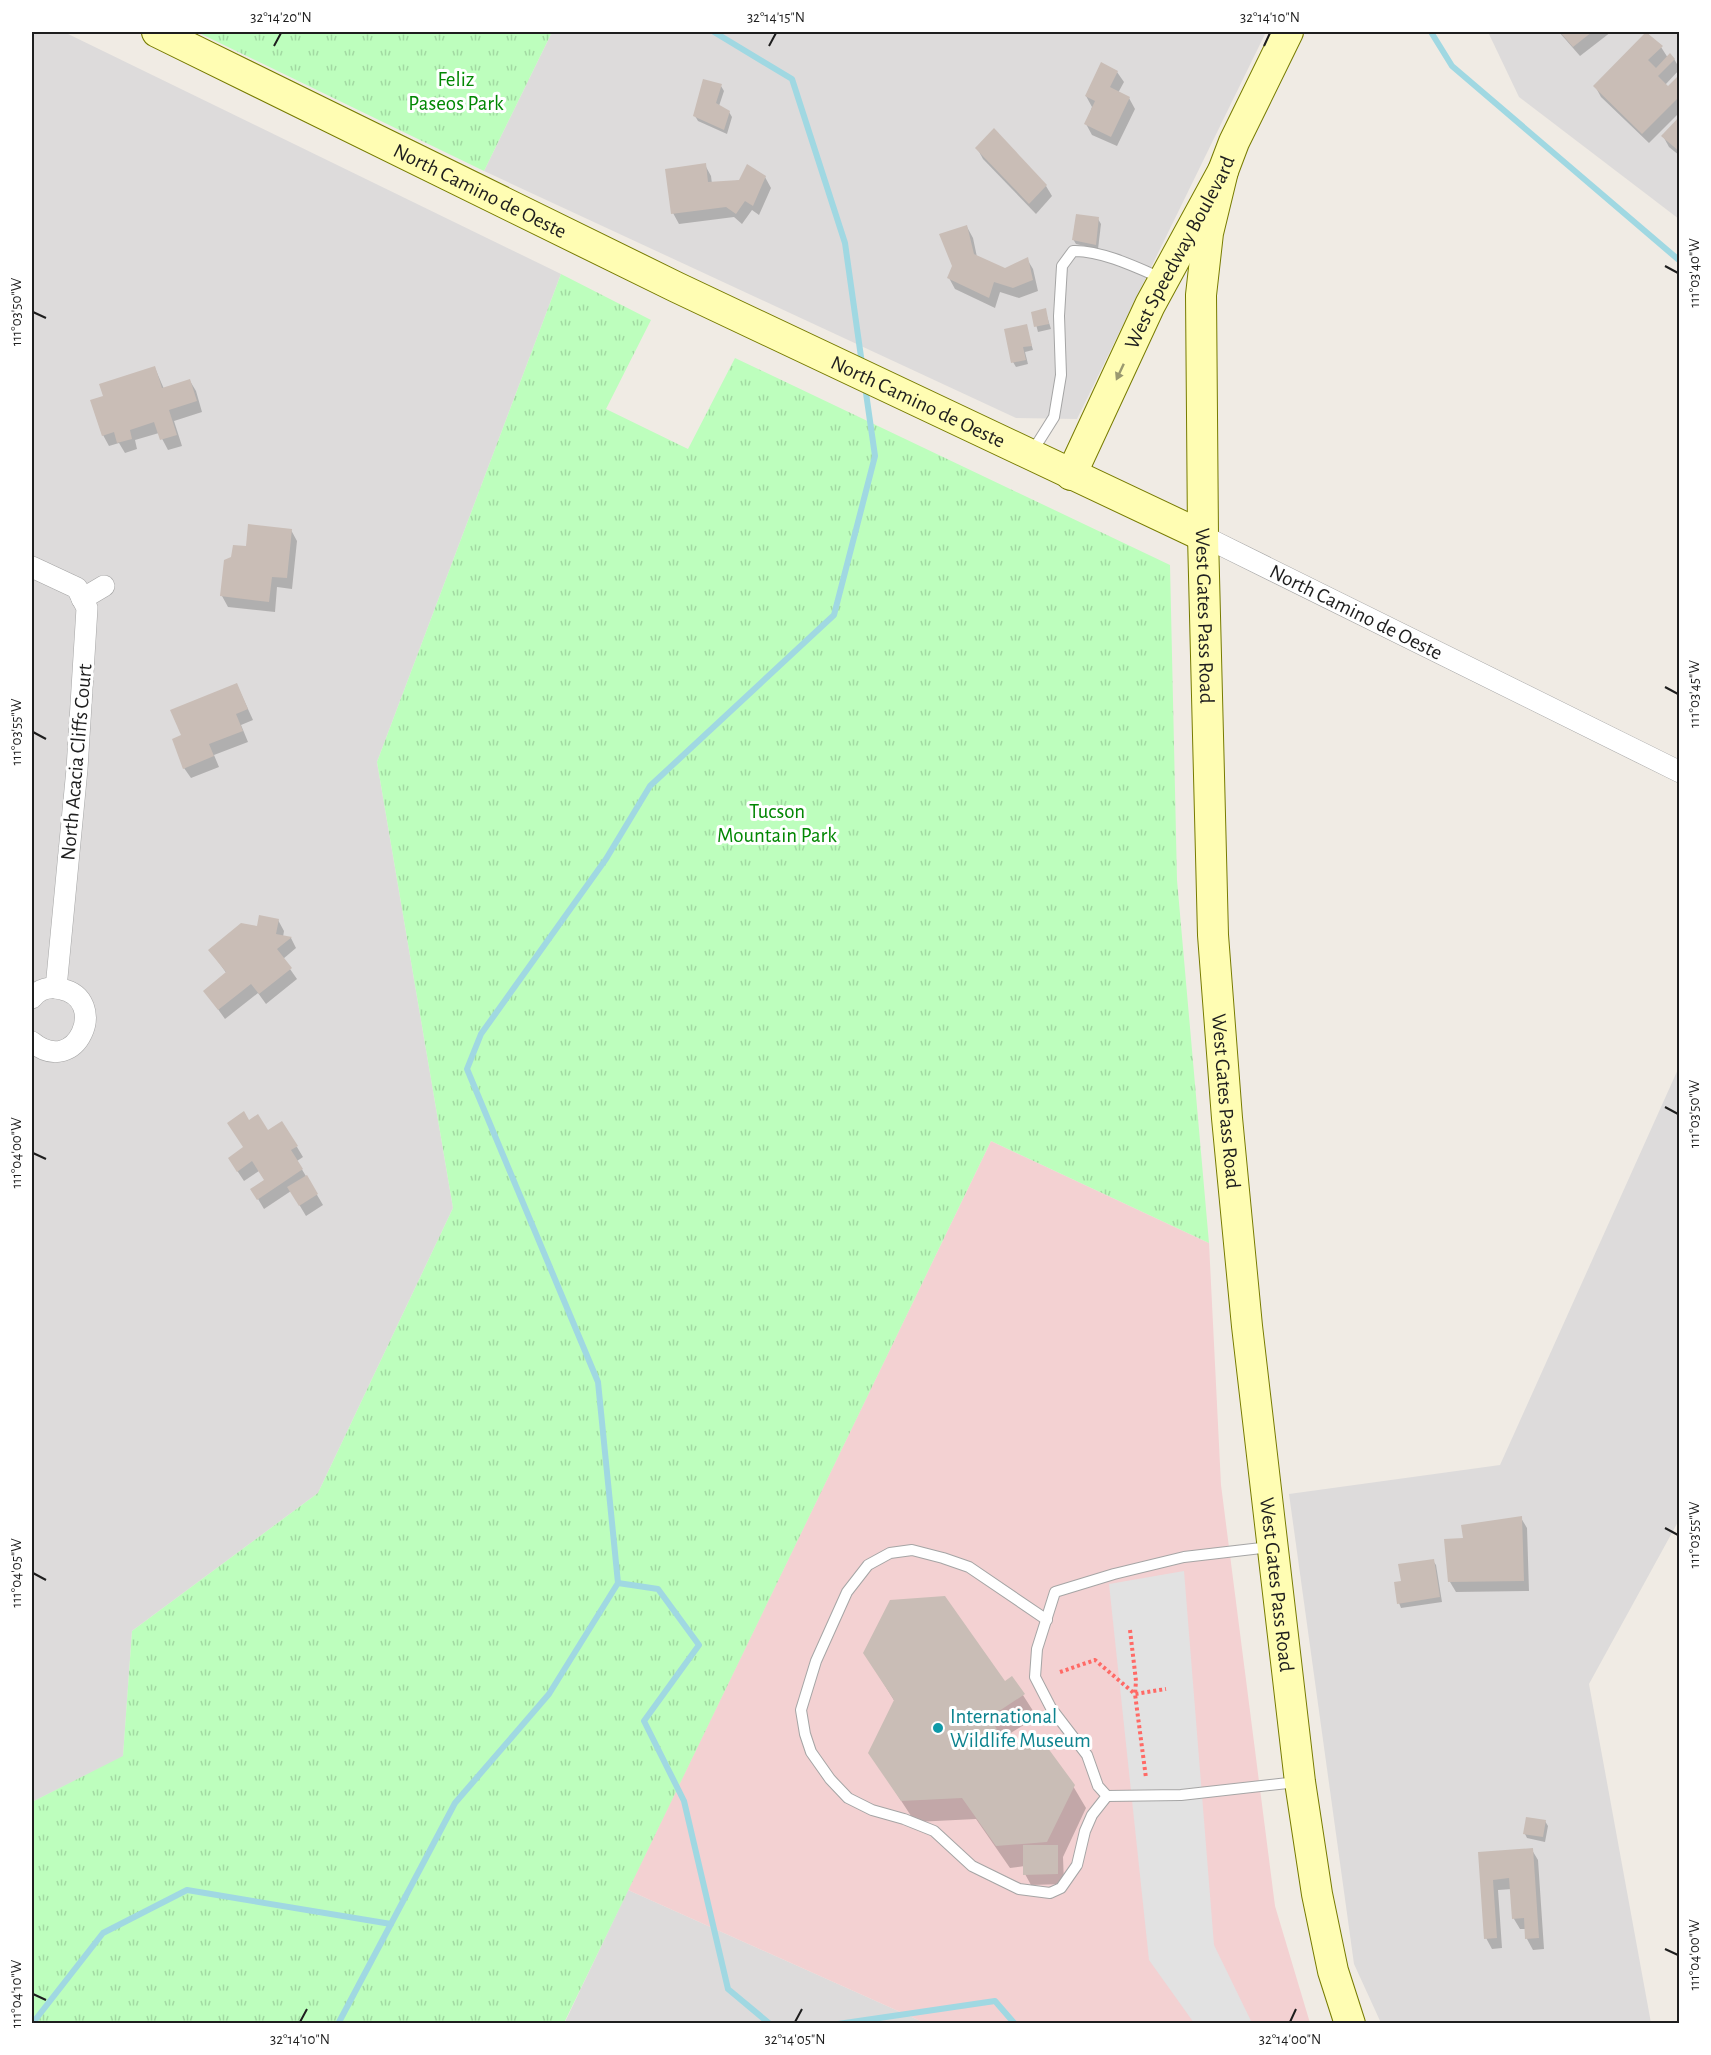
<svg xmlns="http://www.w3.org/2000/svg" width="1711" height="2055" font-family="'Alegreya Sans',sans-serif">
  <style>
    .residential { fill: #dddbdb }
    .commercial { fill: #f3d1d2 }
    .park { fill: url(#park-tufts) }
    .parking { fill: #e2e2e2 }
    .shadow { fill: #0003 }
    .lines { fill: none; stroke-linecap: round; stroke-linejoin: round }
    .stream { stroke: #a0d8e2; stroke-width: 6 }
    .building { fill: #c9bdb6 }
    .lane-casing { stroke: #a5a5a5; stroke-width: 12 }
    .street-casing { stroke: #a5a5a5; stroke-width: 22 }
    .secondary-casing { stroke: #777b00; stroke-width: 32 }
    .path { stroke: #ff6a66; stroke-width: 4; stroke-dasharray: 3 3; stroke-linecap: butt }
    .lane { stroke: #fff; stroke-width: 10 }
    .street { stroke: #fff; stroke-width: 21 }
    .secondary { stroke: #fffdb3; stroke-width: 30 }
    .oneway { fill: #9a9970 }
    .ticks { fill: none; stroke: #1e1e1e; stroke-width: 2 }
    .culture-dot { fill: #0f9aa8; stroke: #fff; stroke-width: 2 }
    .labels { text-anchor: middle; stroke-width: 6; stroke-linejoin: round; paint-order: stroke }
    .park-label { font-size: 21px; fill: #028703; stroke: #fff }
    .street-label { font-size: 21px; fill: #1e1e1e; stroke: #fff }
    .culture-label { font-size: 21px; fill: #0d838f; stroke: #fff; text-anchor: start }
    .neatline { fill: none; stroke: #1e1e1e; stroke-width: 2 }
    .ticks-label { font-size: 15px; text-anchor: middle; fill: #1e1e1e }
  </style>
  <defs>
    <pattern id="park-tufts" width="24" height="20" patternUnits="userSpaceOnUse" patternTransform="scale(1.5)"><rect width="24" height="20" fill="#bdfebd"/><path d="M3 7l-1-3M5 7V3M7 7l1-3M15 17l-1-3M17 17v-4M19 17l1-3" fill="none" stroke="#a2d9a2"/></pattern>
  </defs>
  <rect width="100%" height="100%" fill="#f0ebe4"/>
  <g class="residential">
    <polygon points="32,32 64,32 561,274 377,762 453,1208 318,1493 132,1631 123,1757 32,1802"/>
    <polygon points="552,32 1266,32 1077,419 1016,418 484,171"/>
    <polygon points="1488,32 1679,32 1679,219 1519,97"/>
    <polygon points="1679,1067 1679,1520 1589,1684 1651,2023 1381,2023 1354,1964 1289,1494 1500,1465"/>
    <polygon points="628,1890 925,2023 564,2024"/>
  </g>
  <polygon class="commercial" points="991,1141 1209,1243 1221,1485 1275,1906 1310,2023 925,2023 628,1890"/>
  <g class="park">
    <polygon points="197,32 552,32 484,171"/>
    <polygon points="561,274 651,320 606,409 688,449 735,358 1170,565 1177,880 1209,1243 991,1141 564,2023 32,2023 32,1802 123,1756 132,1631 318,1493 453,1208 377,762"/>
  </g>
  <polygon class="parking" points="1184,1571 1214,1945 1252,2023 1194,2023 1149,1960 1109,1584"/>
  <g class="shadow">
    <polygon points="1559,32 1611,32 1580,56"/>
    <polygon points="1647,33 1661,47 1668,58 1674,59 1680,69 1665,85 1668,88 1680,76 1680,112 1649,143 1601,97 1595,86"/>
    <polygon points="1117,72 1124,82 1118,93 1129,98 1135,109 1117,146 1092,135 1086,124 1092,107 1086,96"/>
    <polygon points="721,86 724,91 719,106 729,112 732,117 727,134 698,121 695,116"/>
    <polygon points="1680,118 1680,156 1669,147 1663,136"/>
    <polygon points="977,148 1046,186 1052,196 1036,214 983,159"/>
    <polygon points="705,165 711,176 712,184 765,177 771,188 759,215 752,210 742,224 734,217 679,224 673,213"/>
    <polygon points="1098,219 1101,224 1098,249 1076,244 1073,239"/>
    <polygon points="967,227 973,238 977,257 1005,270 1027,259 1033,269 1038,291 1019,298 1000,292 995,308 955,289 949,278"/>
    <polygon points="1045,310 1051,329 1038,332 1033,313"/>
    <polygon points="1026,326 1033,350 1025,352 1028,364 1016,367 1013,362"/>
    <polygon points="155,368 164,389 190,381 196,391 202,412 174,421 182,446 168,450 159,433 135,440 137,449 125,453 119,443 109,446 103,435 104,397"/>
    <polygon points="291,530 297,541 292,589 277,587 275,612 228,607 222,596 247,548"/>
    <polygon points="237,685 253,720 241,725 248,742 214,755 219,767 191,778 184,768 183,736"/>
    <polygon points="278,920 284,931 283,937 291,938 296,948 283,959 297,979 266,1004 258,993 225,1019 205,991 227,974 210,950"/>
    <polygon points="249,1122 297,1147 303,1157 297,1161 323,1205 306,1216 291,1191 264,1209 252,1189 265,1180 259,1171 244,1181 236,1169 244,1148"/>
    <polygon points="1521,1518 1527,1528 1529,1591 1456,1592 1450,1582 1465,1539"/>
    <polygon points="1433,1561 1436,1565 1442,1602 1401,1608 1399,1603 1403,1582"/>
    <polygon points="865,1653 1005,1683 1012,1678 1037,1717 1001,1739 1004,1744 1073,1786 1086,1808 1063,1857 1064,1884 1031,1885 1025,1874 1025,1866 1010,1868 976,1819 915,1822 870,1753 895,1702"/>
    <polygon points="1545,1821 1548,1826 1545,1842 1527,1838 1525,1834"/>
    <polygon points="1532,1850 1538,1860 1544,1949 1533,1950 1527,1939 1526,1929 1520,1929 1514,1919 1512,1889 1498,1890 1502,1948 1492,1949 1486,1938 1480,1853"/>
  </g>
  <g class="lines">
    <g class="stream">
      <polyline points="714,32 792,79 845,243 862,364"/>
      <polyline points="1431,32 1452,66 1680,261"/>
      <polyline points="618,1583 658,1589 699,1645 644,1721 684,1801 728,1989 770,2024"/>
      <polyline points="32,2024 103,1933 187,1890 391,1924"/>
      <polyline points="338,2024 455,1803 549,1694 618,1583 598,1382 467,1069 481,1034 606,859 650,786 834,615 875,456 865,386"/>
      <polyline points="838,2024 995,2001 1015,2024"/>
    </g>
  </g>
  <g class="building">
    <polygon points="1560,32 1592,32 1573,47"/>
    <polygon points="1646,32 1663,46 1648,60 1656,68 1670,53 1675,59 1658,76 1668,86 1680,74 1680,96 1642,134 1593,86"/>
    <polygon points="1101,62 1118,71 1110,87 1130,97 1111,137 1084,124 1095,101 1085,96"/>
    <polygon points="703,79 722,84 716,103 730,111 724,130 693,116"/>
    <polygon points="1680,116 1680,152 1661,136"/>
    <polygon points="994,128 1047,185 1029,204 975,148"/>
    <polygon points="706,163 708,182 739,180 747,164 766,176 753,206 745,201 736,214 726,207 671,214 665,169"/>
    <polygon points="1076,214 1099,217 1096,245 1072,240"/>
    <polygon points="967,225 974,254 1005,268 1028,257 1033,280 1013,288 994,282 989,298 947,278 952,266 939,234"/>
    <polygon points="1046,308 1049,324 1034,327 1031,312"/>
    <polygon points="1027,324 1032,346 1023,347 1026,360 1011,363 1004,329"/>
    <polygon points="155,366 162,388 190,379 197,401 169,410 177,435 160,440 154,422 130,430 132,439 117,443 114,432 102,436 90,400 103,396 99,384"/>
    <polygon points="248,524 292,529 287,578 272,577 269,602 220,596 224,560 231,557 233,545 246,546"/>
    <polygon points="237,683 248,709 236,714 243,731 209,744 214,756 183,769 172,739 181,735 170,710"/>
    <polygon points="259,915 279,919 276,934 292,937 277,949 292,968 259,994 251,984 218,1010 203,991 226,972 208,950 241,923 257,926"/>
    <polygon points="244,1111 249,1120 258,1114 268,1130 282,1121 298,1146 291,1150 303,1169 257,1200 250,1189 264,1180 252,1161 237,1172 228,1158 243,1147 227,1123"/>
    <polygon points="307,1175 318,1194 299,1206 287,1187"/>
    <polygon points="1522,1516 1524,1581 1448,1582 1444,1539 1463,1538 1461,1525"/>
    <polygon points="1434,1559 1440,1597 1397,1604 1394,1582 1401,1581 1398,1564"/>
    <polygon points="945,1596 1005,1681 1012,1676 1025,1694 990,1717 1004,1742 1042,1740 1075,1785 1047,1842 996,1846 962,1798 901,1801 868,1753 894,1700 863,1653 890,1600"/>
    <polygon points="1526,1817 1546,1820 1543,1837 1523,1834"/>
    <polygon points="1023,1845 1058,1845 1058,1874 1023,1875"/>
    <polygon points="1533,1848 1539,1938 1525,1939 1524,1918 1512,1919 1509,1878 1493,1880 1497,1938 1484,1939 1478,1852"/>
  </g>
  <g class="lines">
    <defs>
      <g id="lane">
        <path d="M1032 452 1054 417 1061 375 1059 316 1062 266 1073 251C1100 250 1136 267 1161 278"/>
        <polyline points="1270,1547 1184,1557 1114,1574 1055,1592 1037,1649 1035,1677 1051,1708 1087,1755 1098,1786 1107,1796 1181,1795 1297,1782"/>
        <polyline points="1047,1620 969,1567 943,1558 912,1550 890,1553 868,1565 847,1592 816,1661 801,1710 805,1734 811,1752 830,1779 848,1798 872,1810 904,1819 934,1831 972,1866 1019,1889 1050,1893 1061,1888 1077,1865 1085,1831 1092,1815 1107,1796"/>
      </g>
      <g id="street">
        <path id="s1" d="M1203 536 1680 772"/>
        <polyline points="32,567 77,588 87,608 77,769 56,988"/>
        <polyline points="82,599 104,586"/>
        <path d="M32 998C39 989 50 986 61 989 110 999 77 1079 32 1042"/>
      </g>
      <g id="secondary">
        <path id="s2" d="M157 32 676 287 1203 536"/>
        <path id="s3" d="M1223 171 1208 233 1201 295 1203 536 1213 935 1227 1118 1247 1326 1300 1782 1317 1894 1333 1971 1350 2024"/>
        <path id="s4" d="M1071 475 1150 305 1223 171 1234 142 1288 32"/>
      </g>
    </defs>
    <use href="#lane" class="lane-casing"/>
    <use href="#street" class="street-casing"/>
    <use href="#secondary" class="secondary-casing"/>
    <g class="path">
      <polyline points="1130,1630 1136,1681 1135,1694 1146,1778"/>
      <polyline points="1060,1672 1095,1660 1135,1694 1166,1689"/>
    </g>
    <use href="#lane" class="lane"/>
    <use href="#street" class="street"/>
    <use href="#secondary" class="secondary"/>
  </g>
  <defs><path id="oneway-solid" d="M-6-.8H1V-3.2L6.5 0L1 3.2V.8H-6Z" transform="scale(1.5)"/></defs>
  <use class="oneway" href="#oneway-solid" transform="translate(1120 372) rotate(115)"/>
  <path class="ticks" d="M274 46 281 33M769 46 776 33M1264 46 1270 33M1665 266 1678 273M33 312 46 318M1665 687 1678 694M33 732 46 739M1665 1107 1678 1114M33 1153 46 1159M1665 1528 1678 1535M33 1573 46 1580M1665 1949 1678 1955M33 1994 46 2000M300 2022 307 2009M795 2022 802 2009M1290 2022 1296 2009"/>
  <circle class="culture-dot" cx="938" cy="1728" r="6"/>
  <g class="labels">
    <g class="park-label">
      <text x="456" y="86">Feliz<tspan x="456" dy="24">Paseos Park</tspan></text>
      <text x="777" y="818">Tucson<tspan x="777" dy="24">Mountain Park</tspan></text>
    </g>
    <g class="street-label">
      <text dy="7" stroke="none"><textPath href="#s2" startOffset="360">North Camino de Oeste</textPath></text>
      <text dy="7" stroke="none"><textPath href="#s4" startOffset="248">West Speedway Boulevard</textPath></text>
      <text dy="7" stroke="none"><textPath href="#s2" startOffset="846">North Camino de Oeste</textPath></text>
      <text dy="7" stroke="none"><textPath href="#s1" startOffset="171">North Camino de Oeste</textPath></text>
      <text dy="7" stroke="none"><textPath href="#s3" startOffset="447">West Gates Pass Road</textPath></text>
      <text transform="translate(76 762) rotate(-85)" y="7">North Acacia Cliffs Court</text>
      <text dy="7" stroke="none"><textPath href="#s3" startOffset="933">West Gates Pass Road</textPath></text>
      <text dy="7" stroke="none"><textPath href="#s3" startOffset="1419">West Gates Pass Road</textPath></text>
    </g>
    <g class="culture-label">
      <text x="950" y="1723">International<tspan x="950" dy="24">Wildlife Museum</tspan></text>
    </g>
  </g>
  <rect width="1711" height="2055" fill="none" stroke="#ffffff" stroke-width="66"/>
  <rect x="33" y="33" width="1645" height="1989" class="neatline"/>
  <g class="ticks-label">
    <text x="281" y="22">32°14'20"N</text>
    <text x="776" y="22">32°14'15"N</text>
    <text x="1270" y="22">32°14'10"N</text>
    <text transform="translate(1694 273) rotate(-90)" y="5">111°03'40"W</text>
    <text transform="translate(16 312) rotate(-90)" y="5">111°03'50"W</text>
    <text transform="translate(1694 694) rotate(-90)" y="5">111°03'45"W</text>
    <text transform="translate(16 732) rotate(-90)" y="5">111°03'55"W</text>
    <text transform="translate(1694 1114) rotate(-90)" y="5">111°03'50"W</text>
    <text transform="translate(16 1153) rotate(-90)" y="5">111°04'00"W</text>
    <text transform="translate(1694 1535) rotate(-90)" y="5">111°03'55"W</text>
    <text transform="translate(16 1573) rotate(-90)" y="5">111°04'05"W</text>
    <text transform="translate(1694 1955) rotate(-90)" y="5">111°04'00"W</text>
    <text transform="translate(16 1994) rotate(-90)" y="5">111°04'10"W</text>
    <text x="300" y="2044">32°14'10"N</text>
    <text x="795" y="2044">32°14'05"N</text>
    <text x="1290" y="2044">32°14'00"N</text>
  </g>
</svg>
